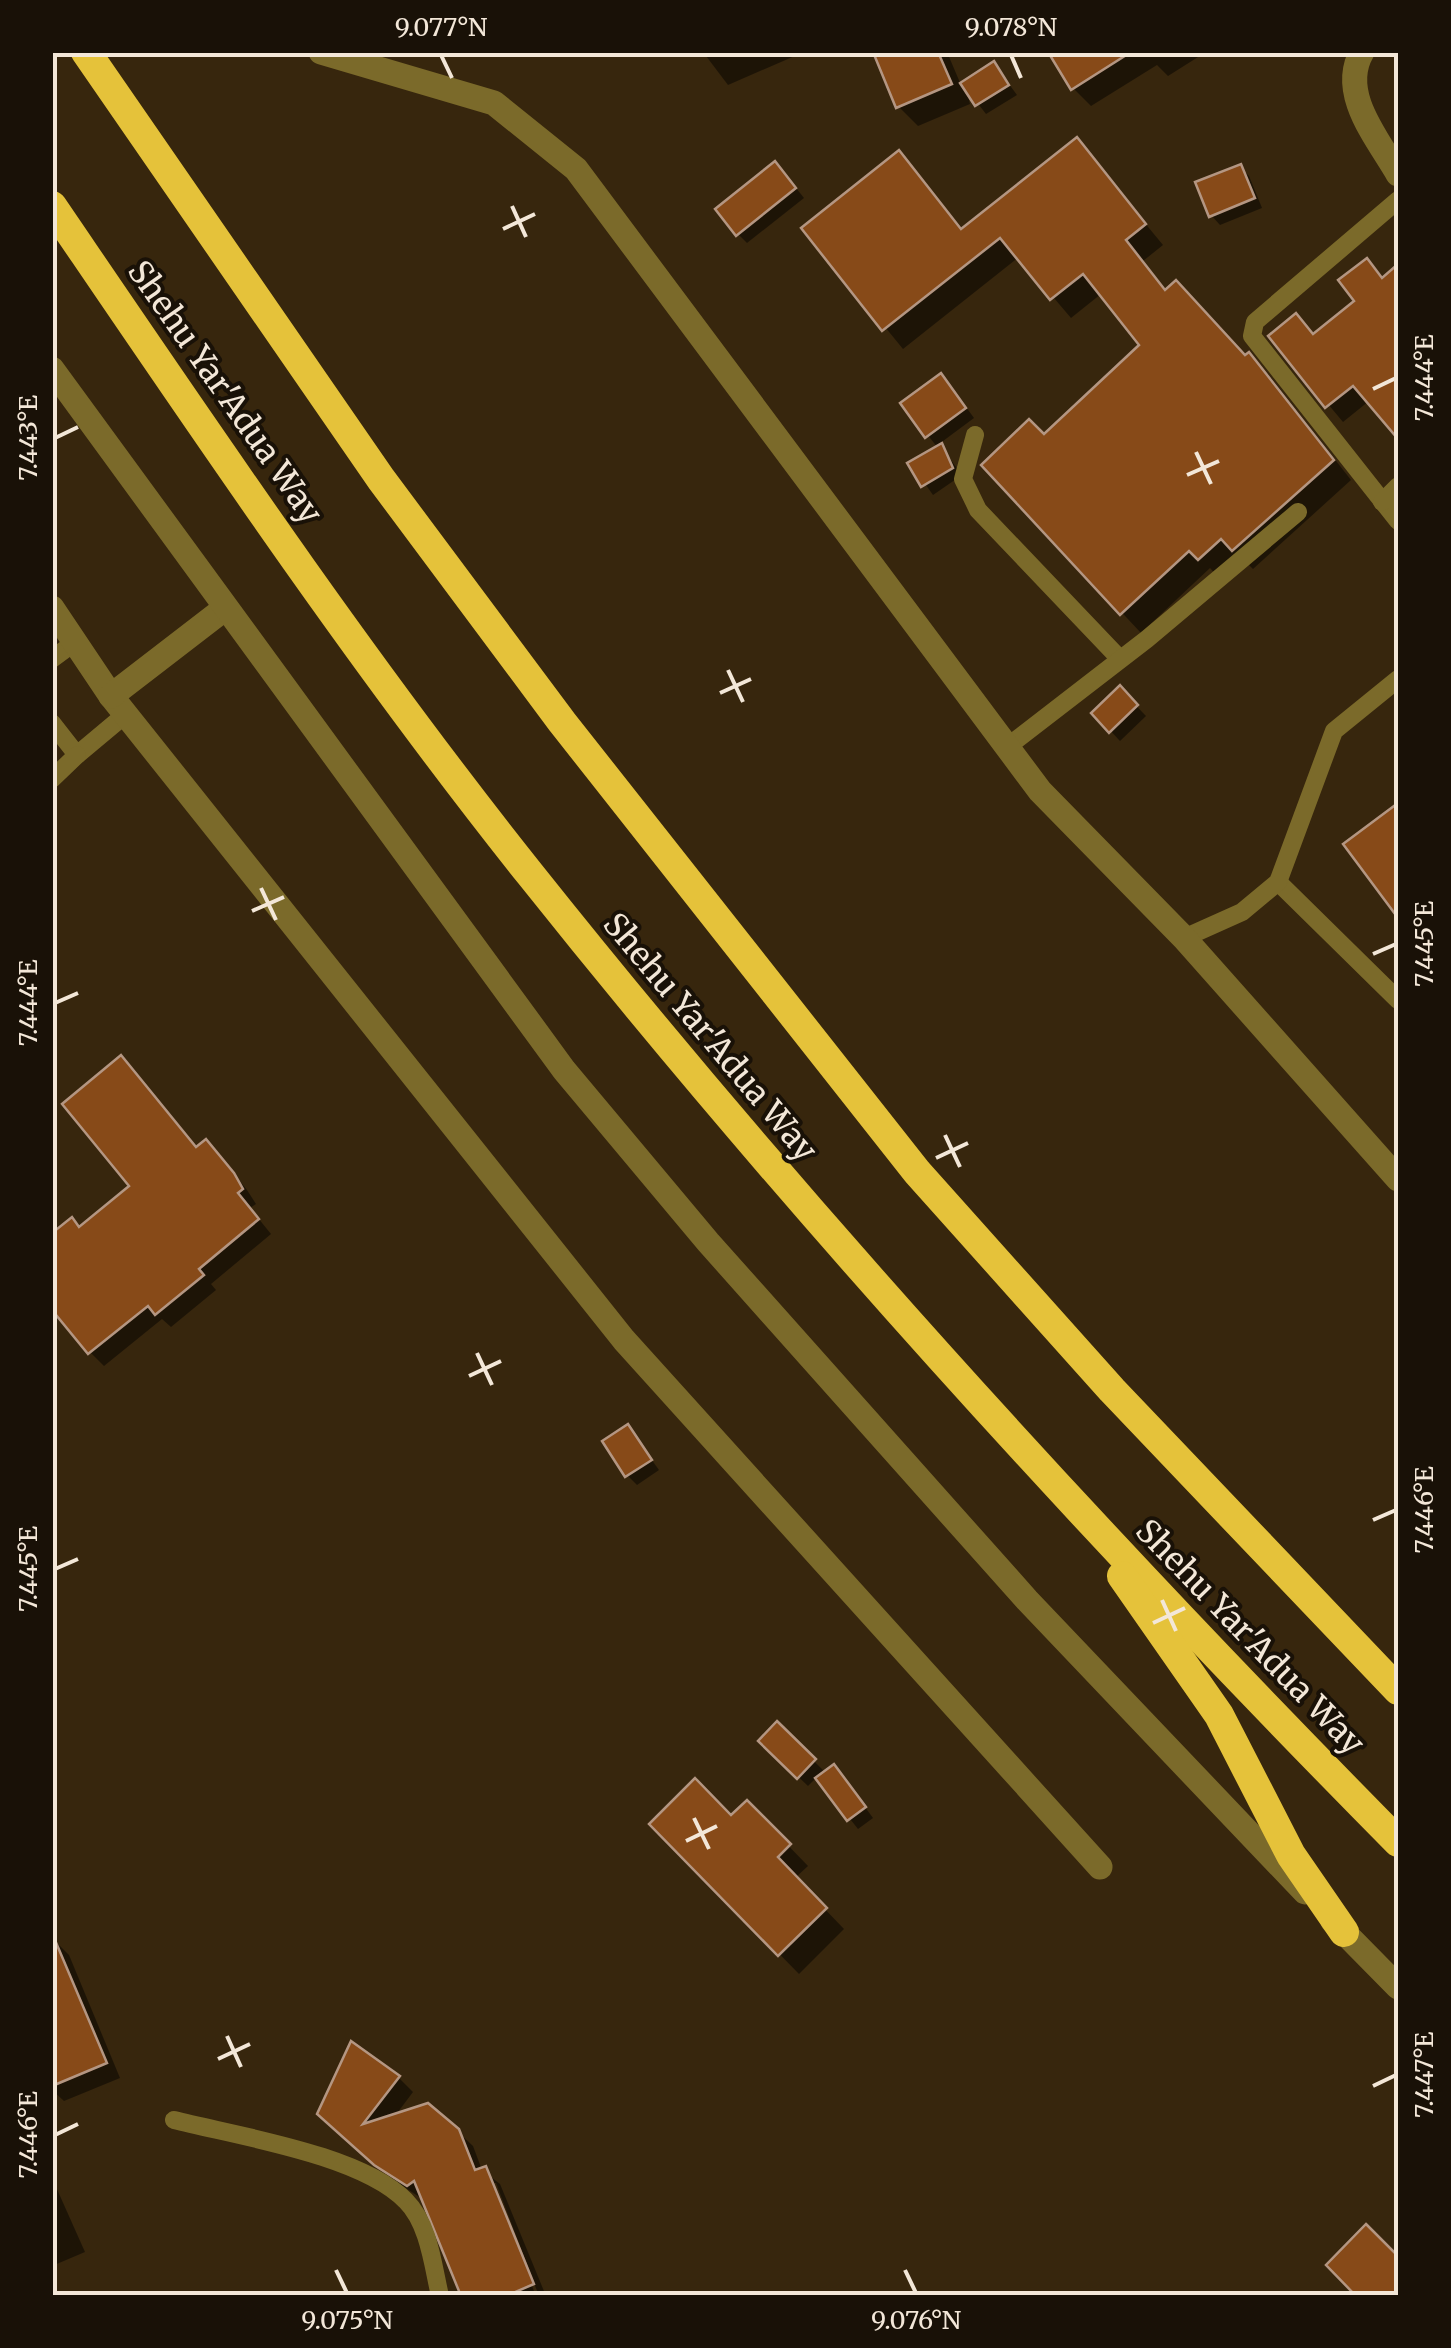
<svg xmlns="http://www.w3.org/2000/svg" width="1451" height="2348" font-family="Merriweather,serif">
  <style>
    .shadow { fill: #0007 }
    .building { fill: #874a18; stroke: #b49682; stroke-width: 2.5 }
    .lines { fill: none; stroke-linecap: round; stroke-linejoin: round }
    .service { stroke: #7b6a2a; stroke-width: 18 }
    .minor { stroke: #7b6a2a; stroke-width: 25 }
    .tertiary { stroke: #7b6a2a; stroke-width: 25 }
    .motorway { stroke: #e5c23a; stroke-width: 30 }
    .ticks { fill: none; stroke: #f3e7d8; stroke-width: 4 }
    .labels { text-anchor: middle; stroke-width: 8; stroke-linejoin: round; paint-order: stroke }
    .street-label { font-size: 32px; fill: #f3e7d8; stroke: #191107 }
    .neatline { fill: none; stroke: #f3e7d8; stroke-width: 4 }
    .ticks-label { font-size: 25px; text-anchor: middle; fill: #f3e7d8 }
  </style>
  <rect width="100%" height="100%" fill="#37260d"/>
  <g class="shadow">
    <polygon points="703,52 804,52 728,85"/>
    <polygon points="875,52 947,52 961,85 994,64 1017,95 986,114 966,88 970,104 918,126 898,106"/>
    <polygon points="1051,52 1206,52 1168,76 1157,65 1091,106 1073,88"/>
    <polygon points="1077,141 1163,245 1143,261 1167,291 1268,374 1351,480 1253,569 1241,557 1219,578 1210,568 1141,633 984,465 1044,437 1143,345 1101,294 1071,318 1019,257 903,349 805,229 899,154 964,230"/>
    <polygon points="1240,167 1249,176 1262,208 1220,225 1211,215"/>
    <polygon points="784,173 804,198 747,243 738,234"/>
    <polygon points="1367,261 1384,279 1390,275 1398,284 1398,437 1369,401 1343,422 1272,337 1296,316 1315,336 1357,301"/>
    <polygon points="950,385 974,418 939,444 962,475 933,495 911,464 938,448 903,404"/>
    <polygon points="1120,689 1146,716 1120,741 1094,713"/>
    <polygon points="1398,805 1398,914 1347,845"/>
    <polygon points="197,1149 220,1156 247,1190 256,1204 250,1208 271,1234 211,1284 216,1290 171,1327 162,1319 104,1366 90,1352 80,1229 132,1186"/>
    <polygon points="628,1427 659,1470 637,1485 627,1475"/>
    <polygon points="777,1725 826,1773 843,1777 873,1818 858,1829 817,1777 808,1786 761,1741"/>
    <polygon points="747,1803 808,1866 795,1878 844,1929 799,1974 652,1824 731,1818"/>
    <polygon points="54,1940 69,1955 120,2078 64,2101 52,2090"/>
    <polygon points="399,2078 413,2092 395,2116 457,2131 473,2146 482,2170 500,2184 546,2296 539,2296 496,2183 490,2183 536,2296 464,2296 424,2200 392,2179 335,2128"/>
    <polygon points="52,2178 85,2252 52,2266"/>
  </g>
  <g class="building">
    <polygon points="873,52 938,52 952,84 896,108"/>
    <polygon points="1048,52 1131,52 1071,90"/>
    <polygon points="994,61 1009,85 975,106 960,83"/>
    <polygon points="1077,137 1146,224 1126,240 1165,290 1176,280 1245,355 1249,352 1334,460 1232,551 1221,539 1198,560 1189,551 1120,615 981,465 1029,419 1044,434 1139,345 1083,274 1050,300 1000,238 882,331 801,228 899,150 961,229"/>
    <polygon points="775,161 796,188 736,236 715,209"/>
    <polygon points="1241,164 1255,198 1209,217 1195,182"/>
    <polygon points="1367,258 1382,278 1398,264 1398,439 1353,386 1325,408 1268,336 1296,313 1313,334 1354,301 1338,280"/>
    <polygon points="941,373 966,408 925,438 900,403"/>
    <polygon points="942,443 953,468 921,487 907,463"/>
    <polygon points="1120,685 1138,705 1109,733 1091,713"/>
    <polygon points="1398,803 1398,918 1343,844"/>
    <polygon points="121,1055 196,1147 206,1139 234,1173 243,1189 238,1193 259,1219 199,1269 204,1275 155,1315 148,1306 88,1354 52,1310 52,1233 72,1217 79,1227 129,1186 62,1104"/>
    <polygon points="628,1424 652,1460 625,1477 602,1441"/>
    <polygon points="777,1721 816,1759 797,1779 758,1741"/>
    <polygon points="834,1764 866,1807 847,1821 815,1778"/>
    <polygon points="695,1778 731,1815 747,1800 791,1844 778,1857 827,1908 778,1956 649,1824"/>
    <polygon points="52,1933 107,2063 52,2086"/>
    <polygon points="351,2041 400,2076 363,2124 428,2103 459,2129 475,2170 486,2166 534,2284 506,2296 461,2296 414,2181 407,2186 374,2165 317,2114"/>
    <polygon points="1366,2224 1398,2256 1398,2296 1356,2296 1326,2265"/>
  </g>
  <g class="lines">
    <g class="service">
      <polyline points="1398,200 1255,322 1252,336 1398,521"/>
      <polyline points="975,435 963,479 978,510 1120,659"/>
      <polyline points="1382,502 1398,486"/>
      <polyline points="52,659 75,642"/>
      <polyline points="52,723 77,755 126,714"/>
      <polyline points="1007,747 1147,639 1298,512"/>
      <polyline points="52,779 77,755"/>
      <polyline points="1278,882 1398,1000"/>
      <polyline points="1184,938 1242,912 1278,882 1334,731 1398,679"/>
      <path d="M174 2120C237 2136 362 2155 406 2201 429 2224 433 2266 440 2296"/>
    </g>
    <g class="minor">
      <polyline points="321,52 494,103 576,169 1040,791 1184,938 1398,1179"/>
      <path d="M1362 52C1338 93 1378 139 1398 174"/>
      <polyline points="52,608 111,696 624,1340 1100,1867"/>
      <polyline points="111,696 224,609"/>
    </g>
    <g class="tertiary">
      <polyline points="52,369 564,1070 708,1242 1027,1600 1305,1892"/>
      <polyline points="1333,1921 1398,1987"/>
    </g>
    <g class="motorway">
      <polyline points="86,52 381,479 562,722 917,1172 1112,1390 1398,1690"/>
      <path d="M52 206C206 432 360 661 530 874 800 1213 1094 1534 1398 1842"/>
      <polyline points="1122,1576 1219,1715 1291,1855 1344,1932"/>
    </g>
  </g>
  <path class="ticks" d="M441 55 452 78M1011 55 1021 78M512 206 526 237M503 229 535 214M1373 389 1396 378M55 438 78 427M1196 452 1211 484M1187 475 1219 461M728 670 743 702M720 693 751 679M261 888 276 920M252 911 284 897M1373 954 1396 944M55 1003 78 993M945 1135 960 1167M936 1158 968 1143M477 1353 492 1385M469 1376 501 1361M1373 1520 1396 1510M55 1569 78 1559M1162 1600 1176 1631M1153 1623 1185 1608M694 1818 709 1849M686 1841 717 1826M227 2036 241 2067M218 2059 250 2044M1373 2086 1396 2075M55 2135 78 2124M336 2270 347 2293M905 2270 916 2293"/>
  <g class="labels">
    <g class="street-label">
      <text transform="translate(225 392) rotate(55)" y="11">Shehu Yar'Adua Way</text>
      <text transform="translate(710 1037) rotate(50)" y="11">Shehu Yar'Adua Way</text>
      <text transform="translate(1250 1637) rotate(46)" y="11">Shehu Yar'Adua Way</text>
    </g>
  </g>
  <rect width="1451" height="2348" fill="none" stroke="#191107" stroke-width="110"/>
  <rect x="55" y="55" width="1341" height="2238" class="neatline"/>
  <g class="ticks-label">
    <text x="441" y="36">9.077°N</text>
    <text x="1011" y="36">9.078°N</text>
    <text transform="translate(1424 378) rotate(-90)" y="9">7.444°E</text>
    <text transform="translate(28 438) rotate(-90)" y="9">7.443°E</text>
    <text transform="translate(1424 944) rotate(-90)" y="9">7.445°E</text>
    <text transform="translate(28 1003) rotate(-90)" y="9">7.444°E</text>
    <text transform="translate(1424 1510) rotate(-90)" y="9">7.446°E</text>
    <text transform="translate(28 1569) rotate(-90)" y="9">7.445°E</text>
    <text transform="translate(1424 2075) rotate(-90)" y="9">7.447°E</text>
    <text transform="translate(28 2135) rotate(-90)" y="9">7.446°E</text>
    <text x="347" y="2329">9.075°N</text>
    <text x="916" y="2329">9.076°N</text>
  </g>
</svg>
